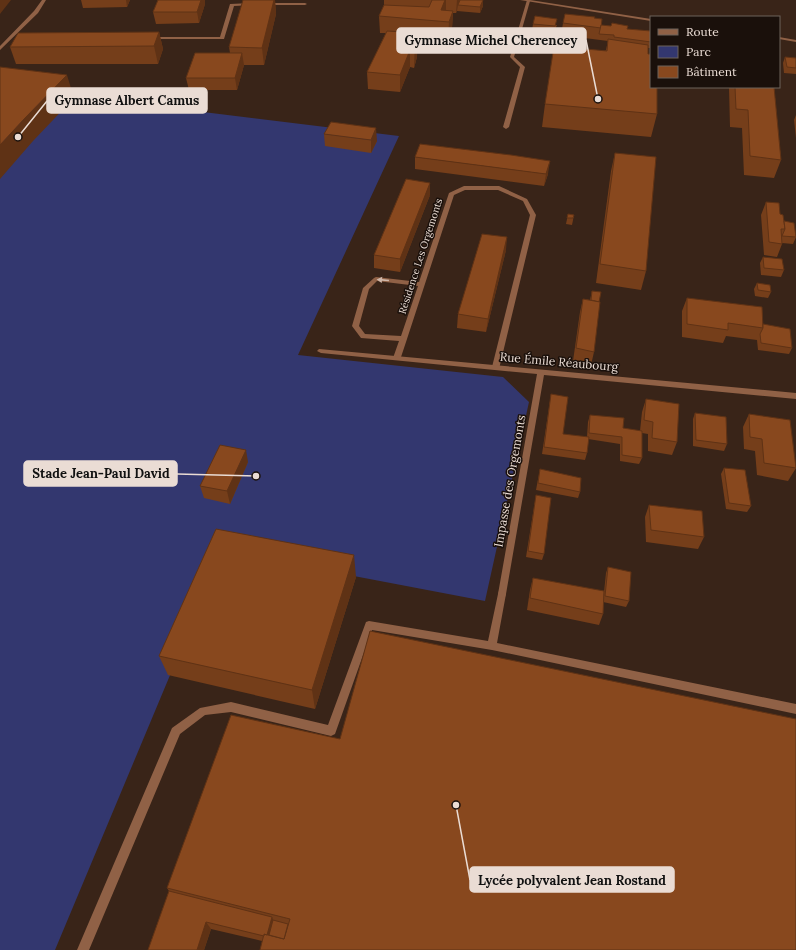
<svg xmlns="http://www.w3.org/2000/svg" width="796" height="950" font-family="Lora,serif">
  <style>
    .green { fill: #33376f }
    .lines { fill: none; stroke-linecap: round; stroke-linejoin: round }
    .service { fill: #906146; fill-rule: evenodd }
    .minor { fill: #906146; fill-rule: evenodd }
    .wall { fill: #753e1a }
    .shaded-wall { fill: #5f3215 }
    .building { fill: #88481e; stroke: #5f3215 }
    .oneway { fill: #cfb7a9 }
    .labels { text-anchor: middle; stroke-width: 3; stroke-linejoin: round; paint-order: stroke }
    .far-street-label { font-size: 10px; fill: #eadcd4; stroke: #1a100b }
    .street-label { font-size: 12px; fill: #eadcd4; stroke: #1a100b }
    .leader { fill: none; stroke: #eadcd4; stroke-width: 1.5 }
    .callout-dot { fill: #eadcd4; stroke: #1a100b; stroke-width: 1.5 }
    .callout { fill: #eadcd4; stroke: #eadcd4; stroke-width: 1.5 }
    .callout-label { font-size: 13px; text-anchor: middle; font-weight: bold; fill: #111 }
  </style>
  <rect width="100%" height="100%" fill="#392418"/>
  <polygon class="green" points="0,87 399,136 298,355 503,377 529,402 485,601 222,551 55,950 0,950"/>
  <g class="lines">
    <g class="service">
      <polygon points="527,0 530,1 514,57 525,67 509,127 506,129 503,127 520,67 510,57"/>
      <path d="M499 186 527 199 536 215 499 369 496 370 492 367 530 215 523 201 498 190H465L454 195 407 339 400 360H394L393 358 399 341 361 338 352 326 363 288 374 278 376 277 419 282 449 193 464 186ZM377 281 418 286 401 336 365 334 359 326 369 289Z"/>
      <polygon points="502,590 505,591 506,594 497,643 796,704 796,714 492,650 372,630 335,734 331,736 231,712 205,715 180,734 89,950 77,950 172,728 200,708 231,702 328,725 366,622 369,621 488,641 498,594 499,591"/>
    </g>
    <g class="minor">
      <polygon points="42,0 46,0 38,13 0,50 0,46 34,11"/>
      <polygon points="520,0 530,0 651,19 651,21"/>
      <polygon points="252,3 254,3 254,5 234,6 224,39 150,39 148,38 150,37 220,37 230,4"/>
      <polygon points="266,3 305,3 307,4 305,5 264,5 264,4"/>
      <polygon points="779,37 796,40 796,42 779,39"/>
      <polygon points="319,349 796,393 796,399 544,375 506,594 505,597 502,598 499,597 498,594 537,374 321,353 317,351"/>
    </g>
  </g>
  <g class="wall">
    <polygon points="81,0 130,0 127,7 83,8"/>
    <polygon points="158,0 205,0 205,4 199,23 156,24 153,12"/>
    <polygon points="274,0 275,0 276,14 264,65 244,65 237,90 189,90 186,78 230,53 229,47"/>
    <polygon points="384,0 483,0 483,6 480,13 457,11 456,13 453,13 452,28 448,39 417,36 417,57 414,68 410,67 400,92 368,89 367,72 386,33 380,33 379,16 384,6"/>
    <polygon points="594,18 601,25 627,29 650,31 651,29 651,48 648,48 648,54 657,114 651,137 542,127 545,104 606,50 608,41 561,35 563,23"/>
    <polygon points="533,24 557,25 554,32 532,30"/>
    <polygon points="159,32 163,49 158,64 16,64 10,47"/>
    <polygon points="785,57 796,58 796,74 784,73 783,63"/>
    <polygon points="729,87 774,87 781,160 774,178 744,175 742,128 730,127"/>
    <polygon points="796,115 796,138 794,120"/>
    <polygon points="324,134 377,141 371,153 325,146"/>
    <polygon points="615,153 646,271 641,290 596,283 611,171"/>
    <polygon points="415,157 548,174 544,186 415,169"/>
    <polygon points="430,195 400,272 374,268 374,255"/>
    <polygon points="766,202 780,214 784,221 796,237 793,244 782,243 782,244 777,257 764,255 761,215"/>
    <polygon points="568,214 574,215 572,225 566,224"/>
    <polygon points="506,250 486,332 457,328 458,314"/>
    <polygon points="763,257 784,270 781,277 761,275 760,263"/>
    <polygon points="757,283 771,292 768,298 755,296 754,289"/>
    <polygon points="592,291 594,352 591,365 573,361 580,312 583,299 590,300"/>
    <polygon points="687,298 763,324 792,348 789,354 758,350 757,340 726,336 723,343 682,337 682,311"/>
    <polygon points="551,394 563,434 587,437 588,422 590,415 623,428 640,431 642,412 646,399 677,442 672,455 648,451 648,434 642,433 642,458 639,464 620,461 620,444 588,439 587,453 585,460 542,454"/>
    <polygon points="695,413 727,444 724,451 693,446 693,419"/>
    <polygon points="749,414 796,468 788,481 757,475 755,451 744,449 743,427"/>
    <polygon points="248,462 230,504 204,498 200,486"/>
    <polygon points="724,468 751,506 747,512 726,509 721,474"/>
    <polygon points="540,469 580,492 578,498 536,490"/>
    <polygon points="536,495 544,554 542,560 526,557"/>
    <polygon points="649,505 704,537 698,549 646,542 645,517"/>
    <polygon points="608,567 629,601 626,607 603,602 606,573"/>
    <polygon points="356,577 315,709 168,675 159,656"/>
    <polygon points="533,578 603,614 599,625 527,610 530,590"/>
    <polygon points="796,719 262,941 211,929 204,950 148,950 169,891 167,888 340,739"/>
  </g>
  <g class="shaded-wall">
    <polygon points="0,0 11,0 0,14"/>
    <polygon points="126,0 130,0 127,7"/>
    <polygon points="201,0 205,0 205,4 199,23 197,12"/>
    <polygon points="274,0 275,0 276,14 264,65 262,48"/>
    <polygon points="445,0 446,0 446,12 441,10"/>
    <polygon points="457,0 460,0 458,5 457,11 456,13"/>
    <polygon points="483,0 483,6 480,13 480,7"/>
    <polygon points="453,11 452,28 448,39 449,22"/>
    <polygon points="159,32 163,49 158,64 154,46"/>
    <polygon points="417,33 417,43 418,40 417,57 414,68 415,39"/>
    <polygon points="410,50 410,67 400,92 400,75"/>
    <polygon points="242,53 244,65 237,90 235,78"/>
    <polygon points="67,75 74,98 33,141 0,179 0,145 25,118"/>
    <polygon points="376,128 377,141 371,153 371,140"/>
    <polygon points="550,161 548,174 544,186 546,174"/>
    <polygon points="430,183 430,195 400,272 400,259"/>
    <polygon points="507,237 506,250 486,332 488,319"/>
    <polygon points="246,450 248,462 230,504 227,491"/>
    <polygon points="354,555 356,577 315,709 312,690"/>
    <polygon points="272,917 275,924 270,940 266,937"/>
    <polygon points="206,922 211,929 204,950 197,950"/>
  </g>
  <g class="building">
    <polygon points="158,0 201,0 197,12 153,12"/>
    <polygon points="243,0 274,0 262,48 229,47"/>
    <polygon points="432,0 445,0 441,10 453,11 449,22 379,16 384,5 429,7"/>
    <polygon points="460,0 483,0 480,7 458,5"/>
    <polygon points="565,14 595,17 594,18 602,19 601,28 563,23"/>
    <polygon points="535,16 557,19 555,26 533,24"/>
    <polygon points="612,23 628,26 627,29 651,31 651,29 651,42 614,37 614,35 599,34 601,25 611,26"/>
    <polygon points="387,31 417,33 415,39 418,40 414,50 410,50 400,75 367,72"/>
    <polygon points="159,32 154,46 10,47 18,33"/>
    <polygon points="608,39 648,45 648,54 651,54 651,87 657,87 657,114 545,104 554,46 607,51"/>
    <polygon points="195,53 242,53 235,78 186,78"/>
    <polygon points="785,57 796,58 796,68 787,67"/>
    <polygon points="0,67 67,75 25,118 0,145"/>
    <polygon points="735,87 774,87 781,160 750,156 748,110 736,109"/>
    <polygon points="331,122 376,128 371,140 324,134"/>
    <polygon points="420,144 511,155 550,161 546,174 415,157"/>
    <polygon points="615,153 656,157 646,271 600,264"/>
    <polygon points="406,179 430,183 400,259 374,255"/>
    <polygon points="766,202 779,203 780,214 783,215 785,229 781,229 782,244 769,242"/>
    <polygon points="568,214 574,215 573,218 567,218"/>
    <polygon points="784,221 794,223 796,237 782,236 785,229"/>
    <polygon points="482,234 507,237 488,319 458,314"/>
    <polygon points="763,257 782,259 784,270 764,268"/>
    <polygon points="757,283 770,285 771,292 758,290"/>
    <polygon points="592,291 601,292 599,302 591,300"/>
    <polygon points="687,298 762,307 763,328 728,323 728,330 687,324"/>
    <polygon points="583,299 600,302 594,352 576,348"/>
    <polygon points="763,324 790,329 792,348 761,343 760,334 763,328"/>
    <polygon points="551,394 568,397 563,434 589,437 587,453 544,447"/>
    <polygon points="646,399 679,404 677,442 652,438 653,422 644,420"/>
    <polygon points="695,413 726,417 727,444 696,440"/>
    <polygon points="749,414 790,420 796,468 764,463 762,439 750,437"/>
    <polygon points="590,415 624,418 623,428 642,431 642,458 622,455 622,437 589,433"/>
    <polygon points="220,445 246,450 227,491 200,486"/>
    <polygon points="724,468 745,470 751,506 729,503"/>
    <polygon points="540,469 581,478 580,492 538,483"/>
    <polygon points="536,495 551,498 544,554 528,551"/>
    <polygon points="649,505 702,511 704,537 651,530"/>
    <polygon points="216,529 354,555 312,690 159,656"/>
    <polygon points="608,567 631,572 629,601 605,596"/>
    <polygon points="533,578 604,591 603,614 530,598"/>
    <polygon points="370,631 796,719 796,950 260,950 264,934 284,939 290,919 167,888 231,715 340,739"/>
    <polygon points="169,891 272,917 267,935 264,934 264,936 206,922 197,950 148,950"/>
    <polygon points="273,920 288,924 284,939 269,935"/>
  </g>
  <defs><path id="oneway-solid" d="M-6-.8H1V-3.2L6.5 0L1 3.2V.8H-6Z"/></defs>
  <use class="oneway" href="#oneway-solid" transform="translate(383 280) rotate(-175)"/>
  <g class="labels">
    <g class="far-street-label">
      <text transform="translate(420 256) rotate(-72)" y="4">Résidence Les Orgemonts</text>
    </g>
    <g class="street-label">
      <text transform="translate(559 362) rotate(5)" y="4">Rue Émile Réaubourg</text>
      <text transform="translate(510 481) rotate(-80)" y="4">Impasse des Orgemonts</text>
    </g>
  </g>
  <path class="leader" d="M598 99L586 40M18 137L47 101M256 476L177 474M456 805L470 880"/>
  <g class="callout-dot">
    <circle cx="598" cy="99" r="4"/>
    <circle cx="18" cy="137" r="4"/>
    <circle cx="256" cy="476" r="4"/>
    <circle cx="456" cy="805" r="4"/>
  </g>
  <g class="callout">
    <rect x="397" y="28" width="189" height="25" rx="4"/>
    <rect x="47" y="88" width="160" height="25" rx="4"/>
    <rect x="24" y="461" width="153" height="25" rx="4"/>
    <rect x="470" y="867" width="204" height="25" rx="4"/>
  </g>
  <g class="callout-label">
    <text x="491" y="45">Gymnase Michel Cherencey</text>
    <text x="127" y="105">Gymnase Albert Camus</text>
    <text x="101" y="478">Stade Jean-Paul David</text>
    <text x="572" y="885">Lycée polyvalent Jean Rostand</text>
  </g>
  <rect x="650" y="16" width="130" height="72" fill="#1a100b" stroke="#6d625b"/>
  <rect x="658" y="29" width="20" height="6" fill="#906146" stroke="#6d625b"/>
  <text x="686" y="36" font-size="12" fill="#eadcd4">Route</text>
  <rect x="658" y="46" width="20" height="12" fill="#33376f" stroke="#6d625b"/>
  <text x="686" y="56" font-size="12" fill="#eadcd4">Parc</text>
  <rect x="658" y="66" width="20" height="12" fill="#88481e" stroke="#6d625b"/>
  <text x="686" y="76" font-size="12" fill="#eadcd4">Bâtiment</text>
</svg>
